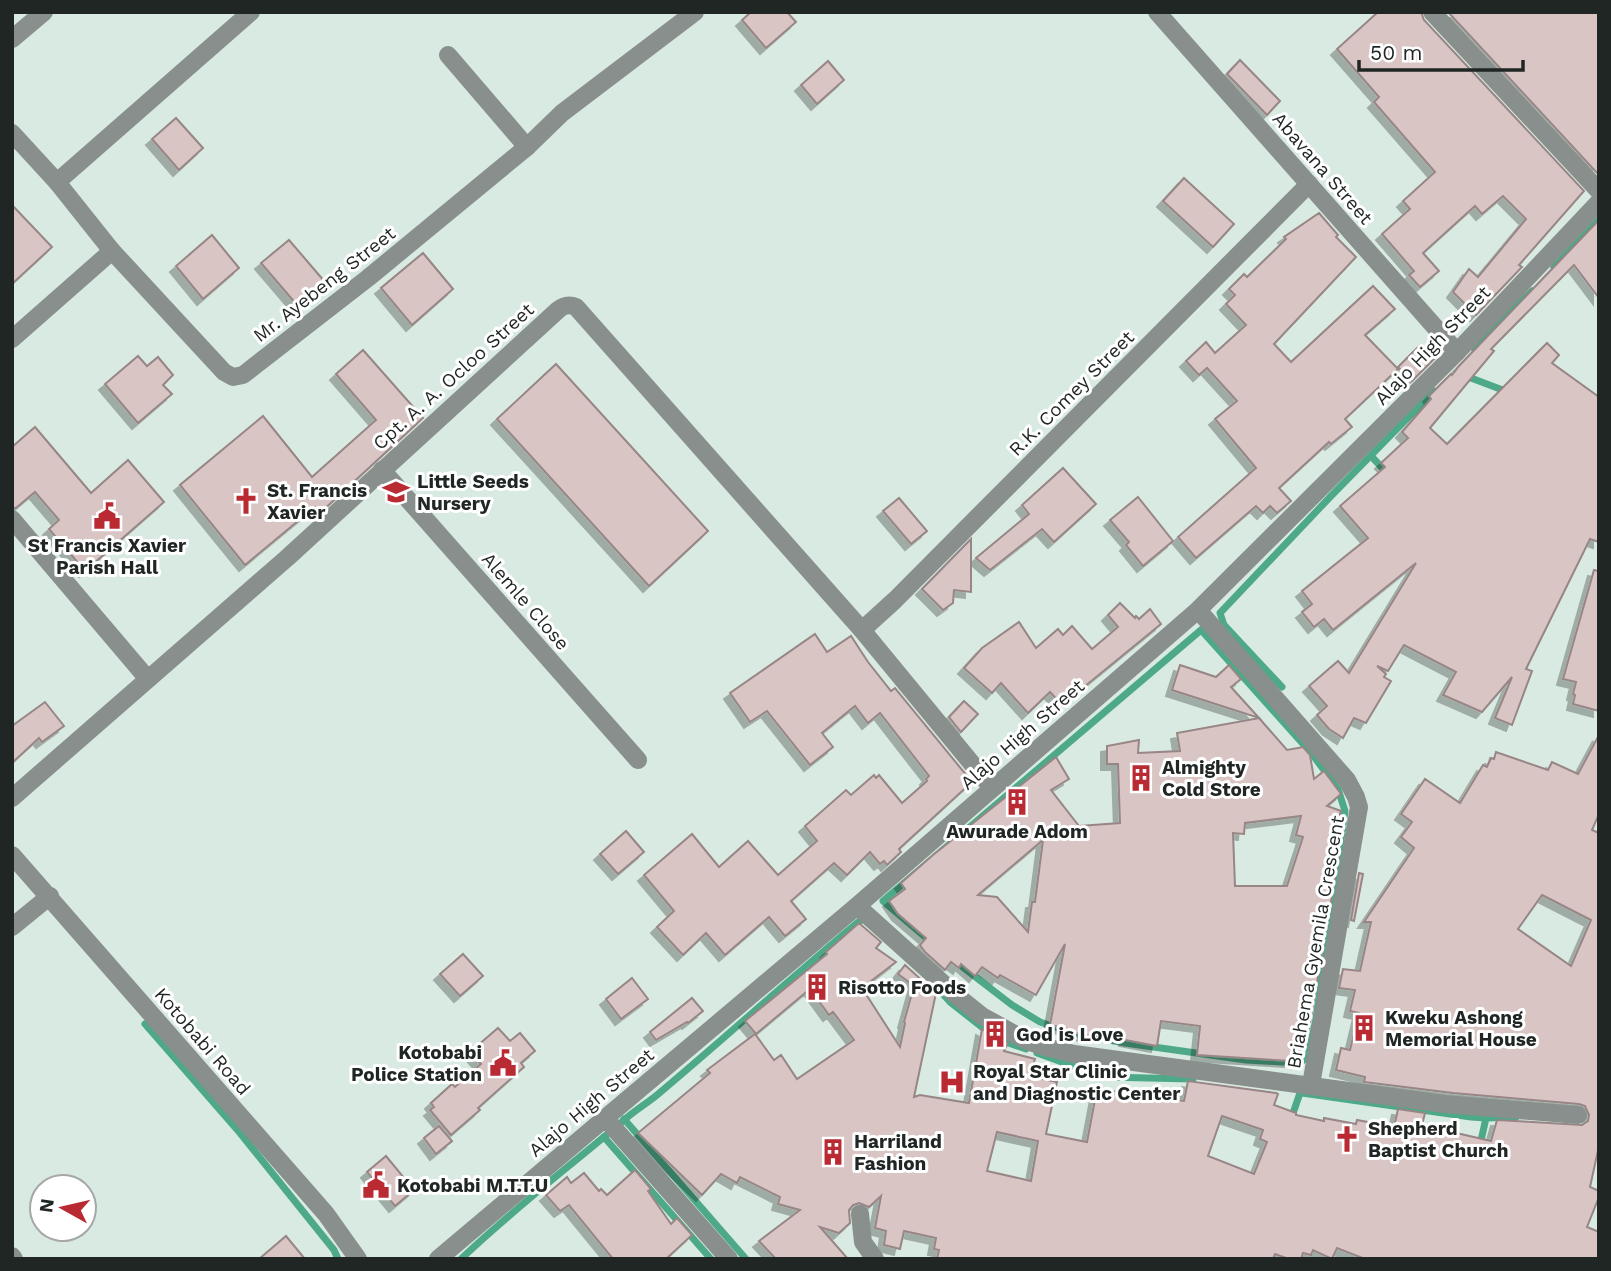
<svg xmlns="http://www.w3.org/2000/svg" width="1611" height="1271" font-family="'Work Sans',sans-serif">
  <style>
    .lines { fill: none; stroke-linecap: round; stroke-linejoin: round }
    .stream { stroke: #4ea988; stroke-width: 7 }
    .building { fill: #d8c5c4; stroke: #978685; stroke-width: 2; fill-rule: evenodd; filter: url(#shadow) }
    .minor { stroke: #888f8c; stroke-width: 18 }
    .tertiary { stroke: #888f8c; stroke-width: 18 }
    .labels { text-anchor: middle; stroke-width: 6; stroke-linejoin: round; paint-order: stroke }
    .street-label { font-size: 19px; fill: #1f2623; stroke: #fff }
    .poi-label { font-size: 19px; font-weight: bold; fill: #1f2623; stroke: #fff; text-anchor: start }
  </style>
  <defs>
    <filter id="shadow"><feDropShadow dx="-6" dy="6" stdDeviation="0" flood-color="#0004"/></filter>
  </defs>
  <rect width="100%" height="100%" fill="#d9eae2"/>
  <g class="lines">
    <g class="stream">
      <polyline points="1554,267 1599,220"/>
      <polyline points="1475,350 1497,325 1532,291"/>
      <polyline points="1463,375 1508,392"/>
      <polyline points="1371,456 1387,473"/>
      <polygon points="1201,630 1312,754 1338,789 1345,811 1316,1019 1308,1057 1299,1063 1246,1060 1125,1043 1073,1033 1040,1022 1012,1005 943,952 883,901"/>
      <polyline points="1282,687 1224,625 1220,613 1331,496 1434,391"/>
      <polyline points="939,990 950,1002 997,1039 1026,1049"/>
      <polyline points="145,1024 240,1133 334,1250 338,1259"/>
      <polyline points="1037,1053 1103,1077 1193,1079"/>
      <polyline points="1302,1093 1471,1117 1486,1118 1516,1117"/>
      <polyline points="624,1119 746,1259"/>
      <polyline points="1291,1119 1300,1093"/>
      <polyline points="604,1137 711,1259"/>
      <polyline points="1480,1145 1486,1118"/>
      <path d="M461 1259C512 1210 569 1167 623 1121 634 1111 646 1104 657 1095 726 1037 793 976 862 919L867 922"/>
    </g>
  </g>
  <g class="building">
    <polygon points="751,12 787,12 796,22 766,48 742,20"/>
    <polygon points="1378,12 1421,12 1424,20 1584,191 1519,265 1522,267 1476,315 1453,292 1469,269 1478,277 1526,219 1503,196 1482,214 1475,206 1423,253 1439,271 1420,287 1409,275 1414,271 1382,234 1410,209 1403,201 1435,172 1374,102 1379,97 1337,49"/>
    <polygon points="1448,12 1599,12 1598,174"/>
    <polygon points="1240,60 1280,101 1267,115 1227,74"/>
    <polygon points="828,61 844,80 817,104 801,85"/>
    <polygon points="176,118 203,148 179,170 152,139"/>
    <polygon points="1184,178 1234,224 1213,247 1163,201"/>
    <polygon points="12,205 52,247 12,284"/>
    <polygon points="1319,213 1338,235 1336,237 1356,257 1274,344 1291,362 1373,286 1395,309 1365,335 1398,369 1345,419 1352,427 1331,444 1329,442 1279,488 1291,501 1277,513 1270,506 1263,513 1256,506 1196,558 1178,537 1256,468 1215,419 1237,401 1207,368 1199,375 1186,361 1206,342 1215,353 1246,325 1226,304 1235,295 1229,289 1244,274 1247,277 1286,239 1284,237"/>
    <polygon points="1599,220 1599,298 1574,265 1491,349 1494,351 1430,428 1447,444 1547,343 1559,355 1552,363 1599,397 1599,542 1590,539 1526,669 1532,671 1512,725 1495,718 1512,677 1482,712 1443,695 1456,672 1404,645 1388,671 1377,666 1386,674 1384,677 1391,681 1366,723 1354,718 1343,738 1329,729 1317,715 1327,706 1309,686 1338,661 1349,673 1416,563 1333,630 1324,619 1314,627 1302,612 1312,604 1302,591 1368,538 1340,506 1385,467 1381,463 1408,438 1402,432 1431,399 1429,396 1451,374 1452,375 1459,366"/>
    <polygon points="212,235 239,268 203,299 176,266"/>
    <polygon points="289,240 325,282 297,305 261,263"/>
    <polygon points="423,253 453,289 412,325 381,288"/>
    <polygon points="1420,345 1435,358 1412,381 1398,367"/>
    <polygon points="363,350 423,418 320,513 315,507 245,565 180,485 263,416 312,477 376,420 336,374"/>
    <polygon points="138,356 147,366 158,357 173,375 163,385 172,394 138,423 105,384"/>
    <polygon points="556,364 708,531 649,586 497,419"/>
    <polygon points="35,427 91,493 128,460 164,502 85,571 49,529 59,520 35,492 16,508 12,508 12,447"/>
    <polygon points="1063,468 1096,504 1054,542 1042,529 990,570 976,558 1029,514 1022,505"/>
    <polygon points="1138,497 1173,541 1143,566 1126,545 1129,542 1110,520"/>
    <polygon points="899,498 927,531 911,544 883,511"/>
    <polygon points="971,539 971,592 954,590 953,603 943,610 922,589"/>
    <polygon points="1594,570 1599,571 1599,711 1573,704 1575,695 1573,694 1576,682 1563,679"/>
    <polygon points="1120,603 1135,618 1136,616 1139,619 1150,609 1161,624 1062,705 1050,692 1028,713 1001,683 992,693 964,668 982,648 1019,622 1036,648 1058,629 1063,635 1072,626 1092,649 1118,627 1108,615"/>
    <polygon points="815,634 827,652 851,636 868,662 891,691 895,688 972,782 899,849 901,852 887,865 884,861 880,864 870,852 847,875 834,863 791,901 806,919 785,936 769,917 725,955 706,933 683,955 657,927 674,911 644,875 692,834 719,867 748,841 778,875 817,841 805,826 846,790 851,795 874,775 876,778 879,775 902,803 927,781 926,779 929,776 880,713 868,723 855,706 822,733 833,747 810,765 767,711 750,722 730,693"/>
    <polygon points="1180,665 1216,677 1229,665 1241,679 1231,687 1259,718 1172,690"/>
    <polygon points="964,701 978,714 961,732 949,717"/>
    <polygon points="45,702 64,726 42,742 39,738 12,763 12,726"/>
    <path d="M1259 718 1287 750 1303 747 1310 755 1314 779 1324 771 1341 794 1327 806 1341 811 1339 818 1344 819 1335 855 1339 856 1306 1046 1292 1044 1290 1061 1197 1055 1200 1026 1161 1021 1157 1046 1125 1040V1038L1093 1032 1092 1036 1071 1032 1072 1030 1050 1025 1065 944 1036 995 1000 975 998 978 982 967 975 976 961 964 959 968 951 962 945 970 925 952 920 945 926 938 898 914 889 901 905 889 901 883 933 855 1056 757 1069 779 1051 790 1079 826 1120 823 1118 764H1107V746L1139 740 1138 753 1180 751 1177 733ZM1301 816 1296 835 1303 837 1287 886H1235L1233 833 1244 834 1245 823ZM1043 840 1035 902H1032L1028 932 997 897 978 895Z"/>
    <path d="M1599 735V814L1592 830 1599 833V1146L1590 1187 1599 1191V1197L1587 1227 1599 1232V1259H1365L1337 1248 1332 1259 1313 1250 1311 1255 1303 1253 1301 1259H1289L1275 1254 1273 1259H937L939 1250 934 1249 936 1238 904 1231 900 1249 884 1245 886 1231 875 1228 881 1196 869 1207 859 1203 853 1205 849 1210 850 1223 839 1233 820 1227 848 1259H776L759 1241 800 1210 778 1204 780 1197 740 1177 737 1183 721 1174 702 1195 638 1133 710 1073 707 1070 755 1034 774 1060 781 1055 797 1079 854 1040 833 1012 829 1015 810 989 756 1034 745 1021 827 954 826 952 859 923 881 942 876 948 896 962 862 988 900 1047 905 1023 904 1022 914 986 898 974 905 965 936 993 914 1097 920 1095 969 1103 982 1029 1008 1043 1004 1051 1035 1059 1029 1076 1057 1082 1046 1134 1087 1142 1097 1089 1184 1101 1188 1081 1276 1093 1278 1094 1274 1105 1296 1113V1115L1324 1121V1118L1356 1124 1357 1120 1394 1127 1398 1109 1425 1113 1422 1125 1491 1141 1497 1120 1582 1125 1588 1121 1589 1115 1585 1106 1579 1104 1453 1093 1364 1082 1365 1077 1336 1070 1341 1048 1350 1050 1359 1013 1350 1011 1355 990 1339 988 1343 969 1360 971 1371 922H1364L1414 848 1401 837 1412 822 1401 814 1425 779 1460 803 1483 765 1487 767 1491 758 1494 759 1496 752 1548 770 1552 762 1578 774ZM1542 895 1591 920 1571 966 1518 929ZM1222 1116 1263 1130 1260 1139 1267 1142 1254 1174 1208 1156ZM997 1132 1038 1141 1031 1181 987 1171Z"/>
    <polygon points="626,831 644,852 618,874 600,854"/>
    <polygon points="1359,873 1363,874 1354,921 1351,920"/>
    <polygon points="463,954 483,976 460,996 440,974"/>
    <polygon points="632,978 648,999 621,1019 606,999"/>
    <polygon points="692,998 703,1011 688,1023 687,1022 656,1040 650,1032"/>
    <polygon points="498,1028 510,1041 520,1033 535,1051 521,1063 524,1067 478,1108 480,1110 451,1135 430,1110 434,1107 431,1103 452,1084 455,1087 481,1064 470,1052"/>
    <polygon points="439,1126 452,1141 436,1154 424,1138"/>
    <polygon points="386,1156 414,1190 395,1206 367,1172"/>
    <polygon points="635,1170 651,1189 648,1191 671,1224 677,1218 692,1235 666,1259 613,1259 569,1205 560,1211 546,1195 567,1177 571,1183 584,1173 599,1191 601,1189 607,1195"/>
    <polygon points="286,1236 305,1259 259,1259"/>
  </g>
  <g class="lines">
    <g class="minor">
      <polyline points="1157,12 1457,352"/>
      <polyline points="1432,12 1599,191"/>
      <polyline points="12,39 44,12"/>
      <polyline points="448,55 527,147"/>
      <polyline points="12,133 57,182 112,251 224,372 233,377 243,375 368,278 527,147 562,113 695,12"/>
      <polyline points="57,182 251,12"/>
      <polyline points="12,339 112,251"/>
      <polyline points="382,470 638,760"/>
      <polyline points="12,519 147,678"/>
      <polyline points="1198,610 1347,780 1356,797 1359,807 1311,1085"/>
      <polyline points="862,630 895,600 1309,184"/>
      <path d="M12 798 287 558 558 310C564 305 569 304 576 307L862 630 992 788"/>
      <polyline points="857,906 957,996 982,1016 1027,1041 1045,1047 1074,1054 1445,1104 1578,1115"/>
      <polyline points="12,927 50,896"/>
      <polyline points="605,1118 729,1259"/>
      <polyline points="860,1214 863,1242 875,1259"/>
      <polyline points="12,1256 14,1259"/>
      <polyline points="438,1259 857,906 1198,610 1457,352 1599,202"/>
    </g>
    <polyline class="tertiary" points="12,855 326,1214 358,1259"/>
  </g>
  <defs>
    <symbol id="school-bare" viewBox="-9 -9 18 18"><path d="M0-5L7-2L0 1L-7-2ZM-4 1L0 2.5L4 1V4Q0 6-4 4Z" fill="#ba2a33" stroke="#fff" stroke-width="2.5" paint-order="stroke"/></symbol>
    <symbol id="church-bare" viewBox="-9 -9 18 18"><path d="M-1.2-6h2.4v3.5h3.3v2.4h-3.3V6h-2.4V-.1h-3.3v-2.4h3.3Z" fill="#ba2a33" stroke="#fff" stroke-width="2.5" paint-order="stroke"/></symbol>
    <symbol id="civic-bare" viewBox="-9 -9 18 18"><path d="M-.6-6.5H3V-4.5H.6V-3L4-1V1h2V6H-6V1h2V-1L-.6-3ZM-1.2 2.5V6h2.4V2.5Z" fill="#ba2a33" stroke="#fff" stroke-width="2.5" paint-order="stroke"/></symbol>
    <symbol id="building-bare" viewBox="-9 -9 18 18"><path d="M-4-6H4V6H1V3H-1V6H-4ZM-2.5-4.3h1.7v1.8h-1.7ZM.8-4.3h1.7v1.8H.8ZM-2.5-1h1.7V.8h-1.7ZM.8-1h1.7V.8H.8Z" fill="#ba2a33" stroke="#fff" stroke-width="2.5" paint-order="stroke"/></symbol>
    <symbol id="hospital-bare" viewBox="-9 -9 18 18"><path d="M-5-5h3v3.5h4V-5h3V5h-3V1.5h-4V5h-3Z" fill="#ba2a33" stroke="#fff" stroke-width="2.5" paint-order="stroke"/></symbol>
  </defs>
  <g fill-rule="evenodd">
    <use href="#school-bare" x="377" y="473" width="38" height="38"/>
    <use href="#church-bare" x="227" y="482" width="38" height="38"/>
    <use href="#civic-bare" x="88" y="497" width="38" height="38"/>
    <use href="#building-bare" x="1122" y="759" width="38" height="38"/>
    <use href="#building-bare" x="998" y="783" width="38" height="38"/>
    <use href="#building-bare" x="798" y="968" width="38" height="38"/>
    <use href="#building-bare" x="1345" y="1009" width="38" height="38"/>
    <use href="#building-bare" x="976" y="1015" width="38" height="38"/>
    <use href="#civic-bare" x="484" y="1044" width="38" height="38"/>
    <use href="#hospital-bare" x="933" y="1063" width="38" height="38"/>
    <use href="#church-bare" x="1328" y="1120" width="38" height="38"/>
    <use href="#building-bare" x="814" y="1133" width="38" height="38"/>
    <use href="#civic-bare" x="357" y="1166" width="38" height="38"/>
  </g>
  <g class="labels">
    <g class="street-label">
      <text transform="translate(1323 168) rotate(49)" y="7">Abavana Street</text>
      <text transform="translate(324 284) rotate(-38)" y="7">Mr. Ayebeng Street</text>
      <text transform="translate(1432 345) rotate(-46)" y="7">Alajo High Street</text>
      <text transform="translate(453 376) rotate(-42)" y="7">Cpt. A. A. Ocloo Street</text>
      <text transform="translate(1071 393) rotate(-45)" y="7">R.K. Comey Street</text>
      <text transform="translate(526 601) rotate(49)" y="7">Alemle Close</text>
      <text transform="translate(1022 734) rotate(-41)" y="7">Alajo High Street</text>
      <text transform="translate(1315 942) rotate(-80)" y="7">Briahema Gyemila Crescent</text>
      <text transform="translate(203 1041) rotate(49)" y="7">Kotobabi Road</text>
      <text transform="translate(591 1102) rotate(-40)" y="7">Alajo High Street</text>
    </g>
    <g class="poi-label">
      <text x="417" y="488">Little Seeds<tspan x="417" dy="22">Nursery</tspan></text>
      <text x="267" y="497">St. Francis<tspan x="267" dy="22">Xavier</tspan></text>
      <text x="107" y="552" text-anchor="middle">St Francis Xavier<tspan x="107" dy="22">Parish Hall</tspan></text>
      <text x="1162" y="774">Almighty<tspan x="1162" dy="22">Cold Store</tspan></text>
      <text x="1017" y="838" text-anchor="middle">Awurade Adom</text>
      <text x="838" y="994">Risotto Foods</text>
      <text x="1385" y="1024">Kweku Ashong<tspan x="1385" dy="22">Memorial House</tspan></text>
      <text x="1016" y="1041">God is Love</text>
      <text x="482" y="1059" text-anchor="end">Kotobabi<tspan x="482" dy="22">Police Station</tspan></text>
      <text x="973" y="1078">Royal Star Clinic<tspan x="973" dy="22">and Diagnostic Center</tspan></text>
      <text x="1368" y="1135">Shepherd<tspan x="1368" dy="22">Baptist Church</tspan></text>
      <text x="854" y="1148">Harriland<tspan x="854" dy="22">Fashion</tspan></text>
      <text x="397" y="1192">Kotobabi M.T.T.U</text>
    </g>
  </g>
  <rect width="1611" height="1271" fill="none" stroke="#1f2623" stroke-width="28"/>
  <g transform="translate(63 1208) rotate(278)"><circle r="33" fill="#ffffff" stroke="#a5a8a7" stroke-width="2"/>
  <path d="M0-5L12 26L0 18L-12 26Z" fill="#ba2a33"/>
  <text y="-10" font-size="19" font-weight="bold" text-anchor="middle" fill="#1f2623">N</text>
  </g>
  <path d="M1359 60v10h164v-10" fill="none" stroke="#1f2623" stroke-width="3.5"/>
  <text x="1370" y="60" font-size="21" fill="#1f2623" stroke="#ffffff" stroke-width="5" paint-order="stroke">50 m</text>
</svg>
